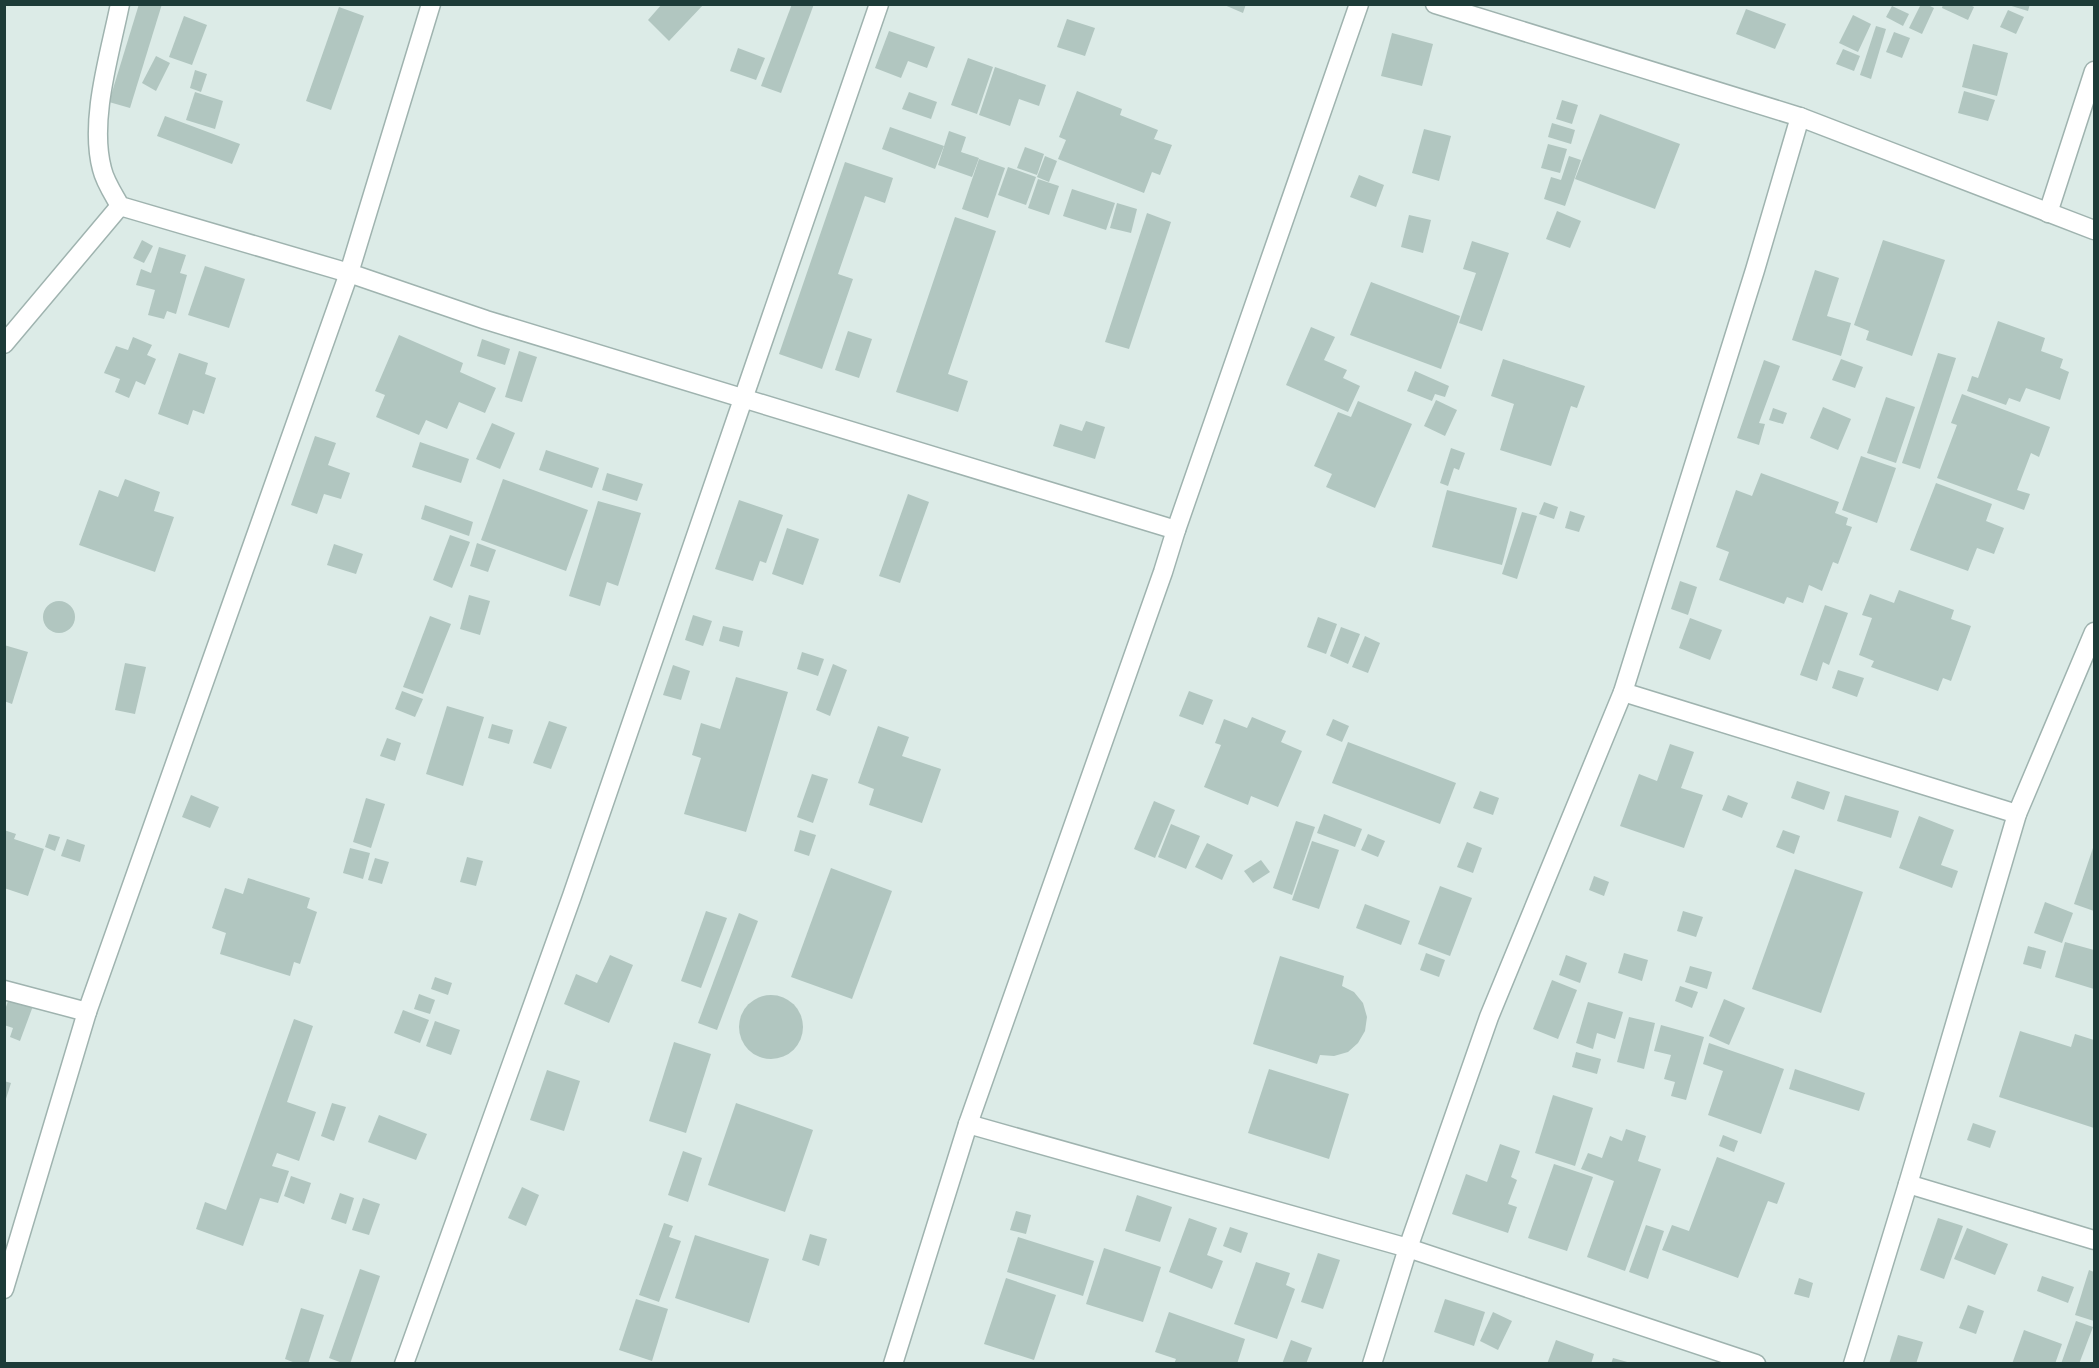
<svg xmlns="http://www.w3.org/2000/svg" width="2099" height="1368" font-family="'Exo 2',sans-serif">
  <style>
    .building { fill: #b1c6c0 }
    .lines { fill: none; stroke-linecap: round; stroke-linejoin: round }
    .minor-casing { stroke: #9fb3af; stroke-width: 21 }
    .minor { stroke: #fff; stroke-width: 18 }
  </style>
  <rect width="100%" height="100%" fill="#dcebe7"/>
  <g class="building">
    <polygon points="139,4 162,4 130,108 109,102"/>
    <polygon points="662,4 704,4 669,41 648,20"/>
    <polygon points="792,4 814,4 781,93 761,86"/>
    <polygon points="1222,4 1246,4 1243,13"/>
    <polygon points="1921,4 1926,4 1934,8 1922,34 1909,28"/>
    <polygon points="1943,4 1968,4 1974,7 1968,20 1942,8"/>
    <polygon points="2005,4 2030,4 2028,11"/>
    <polygon points="1892,6 1909,14 1903,26 1886,17"/>
    <polygon points="339,7 364,16 331,110 306,101"/>
    <polygon points="1746,9 1786,24 1775,49 1736,34"/>
    <polygon points="2008,10 2024,17 2016,34 2000,27"/>
    <polygon points="1853,15 1871,24 1858,52 1839,43"/>
    <polygon points="184,16 207,25 192,65 169,57"/>
    <polygon points="1067,19 1095,28 1085,56 1057,47"/>
    <polygon points="1876,26 1886,29 1871,79 1860,75"/>
    <polygon points="889,31 935,47 927,68 908,61 901,78 875,68"/>
    <polygon points="1894,32 1910,38 1902,58 1886,52"/>
    <polygon points="1392,33 1433,44 1422,86 1381,76"/>
    <polygon points="1973,44 2008,53 1997,96 1962,87"/>
    <polygon points="738,48 765,58 756,80 730,71"/>
    <polygon points="1843,49 1860,56 1854,71 1836,64"/>
    <polygon points="156,56 170,63 156,91 142,83"/>
    <polygon points="968,58 993,67 977,114 951,105"/>
    <polygon points="995,67 1046,85 1039,106 1019,99 1010,126 979,115"/>
    <polygon points="195,70 207,74 201,92 190,88"/>
    <polygon points="1077,91 1122,109 1120,115 1158,130 1154,139 1172,145 1160,175 1152,172 1144,193 1058,159 1066,140 1059,137"/>
    <polygon points="1964,91 1995,100 1988,121 1958,113"/>
    <polygon points="195,92 223,101 215,129 186,120"/>
    <polygon points="909,92 937,102 931,119 902,109"/>
    <polygon points="1562,100 1578,105 1572,124 1556,119"/>
    <polygon points="1600,114 1680,144 1655,209 1575,179"/>
    <polygon points="165,116 240,144 232,164 157,136"/>
    <polygon points="1552,123 1575,130 1571,144 1548,137"/>
    <polygon points="890,127 944,146 935,169 882,149"/>
    <polygon points="1424,129 1451,136 1439,181 1412,173"/>
    <polygon points="949,131 966,137 961,152 979,158 972,177 938,165"/>
    <polygon points="1548,144 1567,149 1560,173 1541,168"/>
    <polygon points="1025,147 1044,154 1037,175 1017,168"/>
    <polygon points="1045,156 1057,161 1049,182 1037,177"/>
    <polygon points="1569,156 1581,160 1565,206 1544,199 1551,177 1561,180"/>
    <polygon points="979,159 1005,168 988,218 962,209"/>
    <polygon points="845,162 893,178 885,203 865,196 838,274 853,279 822,369 779,354"/>
    <polygon points="1008,167 1036,177 1026,205 998,195"/>
    <polygon points="1359,175 1384,185 1376,207 1350,197"/>
    <polygon points="1038,179 1059,186 1049,215 1028,208"/>
    <polygon points="1072,189 1115,203 1106,230 1063,216"/>
    <polygon points="1117,203 1137,209 1131,233 1110,228"/>
    <polygon points="1557,211 1581,221 1570,248 1546,239"/>
    <polygon points="1147,213 1171,222 1129,349 1105,342"/>
    <polygon points="1409,215 1431,220 1423,253 1401,247"/>
    <polygon points="955,217 996,231 948,374 968,381 958,412 896,392"/>
    <polygon points="142,240 153,246 144,263 133,258"/>
    <polygon points="1883,240 1945,260 1912,356 1866,340 1869,331 1854,325"/>
    <polygon points="1472,241 1509,253 1482,331 1459,323 1476,273 1463,269"/>
    <polygon points="159,247 186,255 180,273 187,275 176,314 167,311 164,319 148,315 155,290 136,285 141,269 151,273"/>
    <polygon points="205,266 245,279 229,328 188,315"/>
    <polygon points="1815,270 1839,278 1827,316 1851,323 1841,356 1792,340"/>
    <polygon points="1371,282 1460,316 1441,369 1350,335"/>
    <polygon points="1998,321 2045,338 2041,351 2063,359 2060,368 2069,372 2060,400 2026,388 2020,402 2009,398 2006,405 1967,391 1972,376 1978,378"/>
    <polygon points="1311,327 1335,337 1324,360 1347,370 1343,378 1360,386 1348,412 1286,385"/>
    <polygon points="848,331 872,339 859,378 835,370"/>
    <polygon points="399,335 463,363 460,372 496,388 485,413 459,402 447,429 426,420 419,435 376,417 385,395 375,391"/>
    <polygon points="133,337 152,345 147,355 156,359 145,385 136,381 129,398 115,392 120,379 104,373 116,346 128,350"/>
    <polygon points="482,339 510,349 505,365 477,356"/>
    <polygon points="519,351 537,357 522,402 505,397"/>
    <polygon points="179,353 208,363 205,374 216,378 204,414 193,410 188,425 158,414"/>
    <polygon points="1938,353 1956,358 1920,469 1902,463"/>
    <polygon points="1503,359 1585,386 1577,408 1571,406 1551,466 1500,450 1514,404 1491,396"/>
    <polygon points="1841,359 1863,367 1855,388 1832,380"/>
    <polygon points="1764,360 1780,366 1759,423 1765,424 1759,445 1737,438"/>
    <polygon points="1415,371 1449,386 1445,397 1435,394 1432,401 1407,391"/>
    <polygon points="1962,394 2050,427 2039,457 2031,453 2017,490 2030,494 2024,510 1937,478 1957,425 1951,423"/>
    <polygon points="1886,397 1915,407 1896,463 1867,453"/>
    <polygon points="1436,400 1457,410 1445,436 1424,426"/>
    <polygon points="1358,401 1412,424 1375,508 1326,487 1332,474 1314,466 1338,412 1351,417"/>
    <polygon points="1823,407 1851,419 1838,450 1810,438"/>
    <polygon points="1773,408 1787,413 1783,424 1769,420"/>
    <polygon points="1086,421 1105,427 1095,459 1053,446 1060,424 1082,431"/>
    <polygon points="492,423 515,433 500,469 476,459"/>
    <polygon points="315,436 336,443 328,465 350,473 341,499 324,494 317,514 291,505"/>
    <polygon points="420,442 469,459 461,483 412,467"/>
    <polygon points="1451,448 1465,453 1459,470 1454,468 1448,486 1440,483"/>
    <polygon points="546,450 599,468 592,488 539,470"/>
    <polygon points="1861,456 1896,468 1877,523 1842,510"/>
    <polygon points="607,473 643,484 637,501 602,490"/>
    <polygon points="1761,473 1839,502 1835,513 1848,518 1846,525 1852,527 1838,564 1833,562 1822,591 1809,585 1803,603 1787,597 1784,604 1719,580 1729,552 1716,547 1736,490 1752,496"/>
    <polygon points="125,479 160,492 154,511 174,517 155,572 79,545 99,490 118,497"/>
    <polygon points="503,479 588,510 566,571 481,540"/>
    <polygon points="1936,483 1992,504 1986,521 2004,528 1994,554 1977,548 1968,571 1910,550"/>
    <polygon points="1447,490 1517,508 1502,565 1432,547"/>
    <polygon points="908,494 929,502 900,583 879,576"/>
    <polygon points="739,500 783,515 766,563 760,561 753,581 715,569"/>
    <polygon points="598,501 641,513 618,586 607,582 600,606 569,596"/>
    <polygon points="1544,502 1558,507 1554,519 1539,514"/>
    <polygon points="425,505 473,522 469,536 421,519"/>
    <polygon points="1570,511 1585,516 1579,532 1565,528"/>
    <polygon points="1522,512 1537,516 1517,579 1502,574"/>
    <polygon points="787,528 819,539 803,585 772,574"/>
    <polygon points="450,535 470,542 452,588 433,580"/>
    <polygon points="477,543 496,550 488,572 470,566"/>
    <polygon points="334,544 363,554 356,574 327,565"/>
    <polygon points="1680,581 1697,587 1688,615 1671,609"/>
    <polygon points="1899,590 1954,610 1951,619 1971,626 1951,681 1943,678 1938,691 1871,667 1874,661 1859,655 1872,618 1862,615 1870,594 1894,603"/>
    <polygon points="469,595 490,601 480,635 460,629"/>
    <circle cx="59" cy="617" r="16"/>
    <polygon points="1825,605 1848,613 1829,665 1823,662 1817,681 1800,675"/>
    <polygon points="693,615 712,621 703,646 685,640"/>
    <polygon points="430,616 451,624 423,694 403,687"/>
    <polygon points="1318,617 1337,624 1326,654 1307,647"/>
    <polygon points="1690,618 1722,630 1710,660 1679,648"/>
    <polygon points="723,626 743,631 739,647 719,641"/>
    <polygon points="1341,627 1360,634 1348,664 1330,656"/>
    <polygon points="1365,636 1380,643 1368,673 1352,667"/>
    <polygon points="4,645 28,652 12,704 4,701"/>
    <polygon points="802,652 824,659 818,676 797,669"/>
    <polygon points="125,663 146,667 135,714 115,710"/>
    <polygon points="833,664 847,670 830,716 816,710"/>
    <polygon points="673,665 690,671 681,700 663,695"/>
    <polygon points="1838,670 1864,678 1857,697 1832,688"/>
    <polygon points="736,677 788,692 746,832 684,814 701,758 692,755 701,723 720,729"/>
    <polygon points="402,691 423,699 415,717 395,709"/>
    <polygon points="1189,691 1213,700 1203,725 1179,716"/>
    <polygon points="447,706 484,717 463,786 426,774"/>
    <polygon points="1252,717 1286,731 1281,742 1302,751 1278,807 1251,796 1248,805 1204,787 1221,745 1215,743 1224,719 1247,728"/>
    <polygon points="1333,719 1349,726 1342,742 1326,735"/>
    <polygon points="549,721 567,727 551,769 533,763"/>
    <polygon points="492,724 513,730 509,744 488,738"/>
    <polygon points="878,726 909,737 902,756 941,769 922,823 869,805 874,789 858,783"/>
    <polygon points="387,738 401,743 395,761 380,756"/>
    <polygon points="1348,742 1456,783 1440,824 1332,783"/>
    <polygon points="1670,744 1694,752 1681,788 1703,795 1684,848 1620,826 1639,774 1657,781"/>
    <polygon points="812,774 828,779 813,823 797,817"/>
    <polygon points="1797,781 1830,792 1824,810 1791,798"/>
    <polygon points="1480,791 1499,798 1493,815 1473,808"/>
    <polygon points="191,795 219,807 210,828 182,817"/>
    <polygon points="1728,795 1748,803 1742,818 1722,810"/>
    <polygon points="1845,795 1899,811 1891,838 1837,821"/>
    <polygon points="366,798 385,804 371,848 353,842"/>
    <polygon points="1154,801 1175,810 1155,858 1134,849"/>
    <polygon points="1324,814 1362,829 1355,847 1317,833"/>
    <polygon points="1919,816 1954,830 1941,865 1958,871 1952,888 1899,868"/>
    <polygon points="1296,821 1315,827 1292,895 1273,888"/>
    <polygon points="1171,824 1200,836 1186,869 1158,857"/>
    <polygon points="4,830 16,834 14,839 44,849 28,896 4,888"/>
    <polygon points="800,830 816,835 809,856 794,851"/>
    <polygon points="1783,830 1800,836 1794,854 1776,847"/>
    <polygon points="49,834 60,837 55,851 45,847"/>
    <polygon points="1368,834 1385,841 1378,857 1361,850"/>
    <polygon points="67,839 85,845 80,862 61,856"/>
    <polygon points="1312,841 1339,850 1319,909 1292,900"/>
    <polygon points="1467,842 1482,848 1473,873 1457,867"/>
    <polygon points="1207,843 1233,855 1222,880 1195,867"/>
    <polygon points="2094,845 2094,911 2074,904"/>
    <polygon points="350,848 370,853 363,879 343,873"/>
    <polygon points="467,857 483,861 476,886 460,882"/>
    <polygon points="375,858 389,862 382,884 368,880"/>
    <polygon points="1261,860 1270,872 1253,883 1244,871"/>
    <polygon points="831,868 892,891 852,999 791,977"/>
    <polygon points="1795,869 1863,892 1821,1013 1752,989"/>
    <polygon points="1594,876 1609,882 1604,896 1589,890"/>
    <polygon points="248,878 310,898 307,908 317,912 300,964 294,962 290,976 220,954 226,933 212,928 225,888 243,894"/>
    <polygon points="1440,886 1472,898 1450,956 1418,944"/>
    <polygon points="2045,902 2073,913 2062,943 2034,933"/>
    <polygon points="1365,904 1410,921 1401,945 1356,928"/>
    <polygon points="706,911 727,918 701,988 681,981"/>
    <polygon points="1683,911 1703,917 1696,937 1677,931"/>
    <polygon points="739,913 758,921 717,1030 698,1023"/>
    <polygon points="2065,942 2094,950 2094,989 2055,977"/>
    <polygon points="2028,946 2046,951 2041,969 2023,964"/>
    <polygon points="1426,953 1445,960 1439,977 1420,970"/>
    <polygon points="1624,953 1648,960 1642,981 1618,973"/>
    <polygon points="610,955 633,965 609,1023 564,1004 576,974 597,983"/>
    <polygon points="1566,955 1587,963 1580,983 1559,975"/>
    <polygon points="1280,956 1344,976 1342,986 1354,992 1363,1003 1367,1017 1365,1031 1358,1043 1348,1052 1334,1056 1320,1055 1317,1064 1253,1044"/>
    <polygon points="1690,966 1712,972 1707,989 1685,982"/>
    <polygon points="435,977 452,983 448,995 431,989"/>
    <polygon points="1552,980 1577,990 1558,1039 1533,1029"/>
    <polygon points="1680,986 1698,992 1692,1008 1675,1001"/>
    <polygon points="419,994 435,1000 430,1014 414,1009"/>
    <circle cx="771" cy="1027" r="32"/>
    <polygon points="9,998 33,1006 20,1041 10,1037 13,1028 4,1025 4,1013"/>
    <polygon points="1724,999 1745,1008 1729,1045 1709,1036"/>
    <polygon points="1588,1002 1623,1012 1615,1039 1597,1033 1593,1049 1576,1043"/>
    <polygon points="403,1010 429,1020 420,1043 394,1033"/>
    <polygon points="1629,1017 1655,1023 1644,1069 1617,1062"/>
    <polygon points="294,1019 313,1026 287,1102 316,1112 299,1161 277,1153 272,1166 289,1171 278,1203 260,1198 243,1246 196,1229 205,1202 226,1210"/>
    <polygon points="435,1021 460,1030 451,1055 426,1046"/>
    <polygon points="1661,1025 1704,1037 1686,1100 1671,1096 1675,1082 1664,1079 1671,1055 1654,1051"/>
    <polygon points="2020,1031 2071,1047 2075,1034 2094,1040 2094,1128 1999,1097"/>
    <polygon points="674,1042 711,1054 686,1133 649,1121"/>
    <polygon points="1709,1043 1784,1069 1761,1134 1708,1115 1723,1071 1703,1064"/>
    <polygon points="1576,1052 1601,1059 1597,1074 1572,1067"/>
    <polygon points="1269,1069 1349,1094 1329,1159 1248,1133"/>
    <polygon points="1795,1069 1865,1093 1859,1111 1789,1089"/>
    <polygon points="547,1070 580,1081 564,1131 530,1120"/>
    <polygon points="4,1081 11,1083 5,1102 4,1102"/>
    <polygon points="1553,1095 1593,1108 1575,1166 1535,1153"/>
    <polygon points="332,1103 346,1107 334,1141 321,1136"/>
    <polygon points="736,1103 813,1130 785,1212 708,1185"/>
    <polygon points="379,1115 427,1134 416,1160 368,1142"/>
    <polygon points="1973,1123 1996,1131 1990,1148 1967,1140"/>
    <polygon points="1626,1129 1646,1136 1638,1161 1661,1169 1625,1271 1587,1257 1614,1181 1581,1169 1588,1153 1602,1158 1610,1136 1622,1141"/>
    <polygon points="1723,1135 1738,1141 1734,1152 1719,1146"/>
    <polygon points="1500,1144 1520,1151 1511,1177 1517,1180 1508,1204 1517,1207 1508,1233 1452,1214 1466,1174 1487,1182"/>
    <polygon points="683,1151 702,1158 688,1202 668,1195"/>
    <polygon points="1717,1157 1785,1183 1777,1204 1768,1201 1738,1278 1662,1250 1672,1225 1689,1231"/>
    <polygon points="1554,1164 1593,1177 1567,1251 1528,1238"/>
    <polygon points="291,1176 311,1183 304,1204 284,1196"/>
    <polygon points="522,1187 539,1195 526,1226 508,1218"/>
    <polygon points="340,1193 354,1198 346,1224 331,1219"/>
    <polygon points="1137,1195 1172,1207 1160,1242 1125,1231"/>
    <polygon points="363,1198 380,1204 369,1235 352,1230"/>
    <polygon points="1016,1211 1031,1215 1026,1234 1010,1230"/>
    <polygon points="1189,1218 1217,1228 1207,1255 1223,1261 1212,1289 1169,1272"/>
    <polygon points="1938,1218 1963,1226 1944,1279 1920,1270"/>
    <polygon points="664,1223 673,1226 669,1237 681,1241 659,1302 639,1295"/>
    <polygon points="1646,1225 1664,1231 1648,1279 1629,1272"/>
    <polygon points="1230,1227 1248,1233 1241,1253 1223,1246"/>
    <polygon points="1967,1228 2008,1244 1995,1275 1954,1259"/>
    <polygon points="810,1234 827,1239 819,1266 802,1260"/>
    <polygon points="695,1235 769,1259 749,1323 675,1298"/>
    <polygon points="1018,1237 1094,1261 1083,1296 1007,1272"/>
    <polygon points="1104,1248 1161,1267 1143,1322 1086,1304"/>
    <polygon points="1318,1253 1340,1260 1323,1309 1301,1302"/>
    <polygon points="1256,1262 1290,1273 1286,1285 1295,1289 1277,1339 1234,1324"/>
    <polygon points="360,1269 380,1276 350,1364 345,1364 329,1358"/>
    <polygon points="2089,1270 2094,1272 2094,1321 2075,1315"/>
    <polygon points="2042,1276 2074,1287 2068,1303 2037,1291"/>
    <polygon points="1006,1278 1056,1295 1034,1360 984,1344"/>
    <polygon points="1799,1278 1813,1283 1809,1298 1794,1294"/>
    <polygon points="636,1299 668,1309 652,1361 619,1350"/>
    <polygon points="1445,1299 1485,1312 1474,1346 1434,1332"/>
    <polygon points="1968,1305 1984,1311 1976,1334 1959,1328"/>
    <polygon points="301,1308 324,1315 308,1364 298,1364 285,1359"/>
    <polygon points="1169,1312 1245,1339 1237,1364 1174,1364 1176,1359 1155,1352"/>
    <polygon points="1493,1312 1512,1321 1498,1350 1480,1341"/>
    <polygon points="2076,1321 2093,1327 2079,1364 2061,1364"/>
    <polygon points="2024,1330 2062,1344 2055,1364 2012,1364"/>
    <polygon points="1898,1335 1923,1342 1916,1364 1889,1364"/>
    <polygon points="1291,1340 1312,1348 1306,1364 1282,1364"/>
    <polygon points="1556,1340 1594,1354 1591,1364 1547,1364"/>
    <polygon points="1613,1358 1631,1363 1631,1364 1611,1364"/>
  </g>
  <g class="lines">
    <defs>
      <g id="minor">
        <path d="M120 4C110 54 89 120 102 169 105 182 114 195 120 206L349 273 486 320 1176 530"/>
        <polyline points="1435,4 1800,117 2094,230"/>
        <polyline points="2048,213 2094,71"/>
        <polyline points="4,344 120,206"/>
        <polyline points="1623,692 2017,814"/>
        <polyline points="4,990 87,1012"/>
        <polyline points="968,1124 1408,1248 1756,1364"/>
        <polyline points="1908,1184 2094,1240"/>
        <polyline points="4,1289 87,1012 349,273 431,4"/>
        <polyline points="404,1364 572,896 879,4"/>
        <polyline points="893,1364 968,1124 1163,572 1176,530 1359,4"/>
        <polyline points="1372,1364 1408,1248 1489,1017 1623,692 1755,270 1800,117"/>
        <polyline points="1853,1364 1908,1184 2017,814 2094,632"/>
      </g>
    </defs>
    <use href="#minor" class="minor-casing"/>
    <use href="#minor" class="minor"/>
  </g>
  <rect width="2099" height="1368" fill="none" stroke="#1d3b38" stroke-width="12"/>
</svg>
